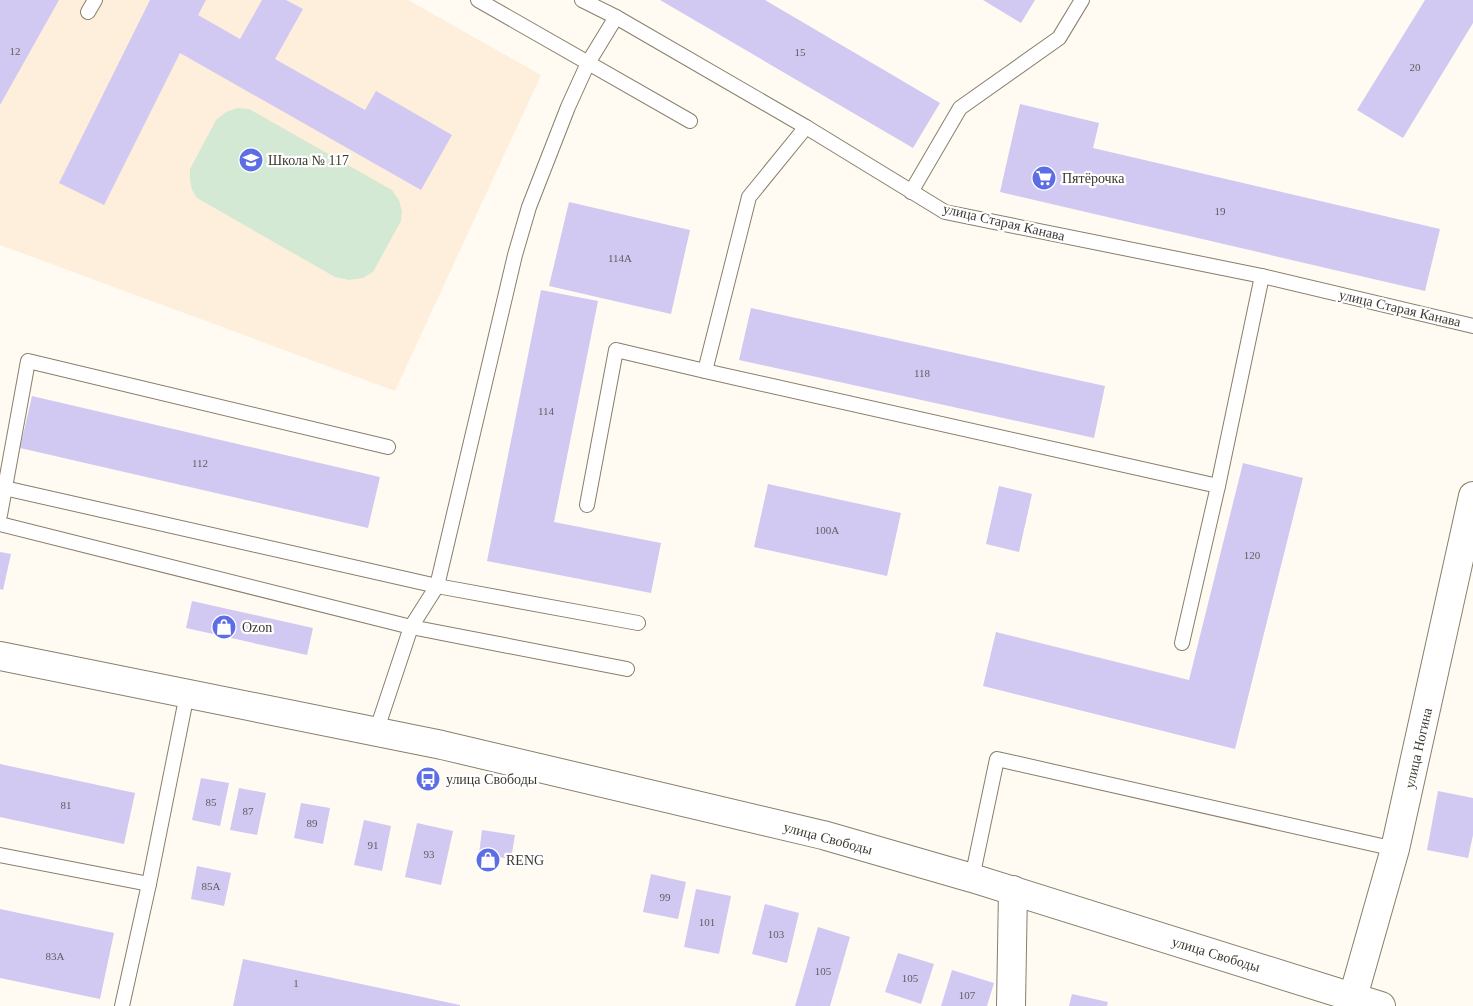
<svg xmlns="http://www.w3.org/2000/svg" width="1473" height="1006" font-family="'Times New Roman',serif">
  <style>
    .education { fill: #feefdc }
    .green { fill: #d4e9d3 }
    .building { fill: #d1c9f1 }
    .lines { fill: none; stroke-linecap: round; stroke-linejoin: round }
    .lane-casing { stroke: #887f6a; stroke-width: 16 }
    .street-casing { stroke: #887f6a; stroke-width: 30 }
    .primary-casing { stroke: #887f6a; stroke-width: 30 }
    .lane { stroke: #fff; stroke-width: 14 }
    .street { stroke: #fff; stroke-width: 28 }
    .primary { stroke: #fff; stroke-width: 28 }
    .labels { text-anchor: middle; stroke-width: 4.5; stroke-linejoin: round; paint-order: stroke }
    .number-label { font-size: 11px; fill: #625d60 }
    .poi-label { font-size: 14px; fill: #3d3930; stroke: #fff; text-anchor: start }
    .street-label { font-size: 14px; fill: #3d3930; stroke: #fff }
  </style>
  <rect width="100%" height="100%" fill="#fffbf2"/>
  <polygon class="education" points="0,0 408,0 541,75 395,391 0,245"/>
  <polygon class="green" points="237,108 249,109 392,190 399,200 402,211 401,221 373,272 363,278 349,280 335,277 197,198 192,190 190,180 190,169 216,120 226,112"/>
  <g class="building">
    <polygon points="0,0 59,0 0,105"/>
    <polygon points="150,0 206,0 198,15 240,39 262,0 286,0 303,9 275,59 365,110 376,91 452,135 421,190 180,53 104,205 59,183"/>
    <polygon points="660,0 765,0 940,103 913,148"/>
    <polygon points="983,0 1035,0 1021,23"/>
    <polygon points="1425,0 1473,0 1473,23 1403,138 1357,110"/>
    <polygon points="1020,104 1099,123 1093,148 1440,229 1425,291 1000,192"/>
    <polygon points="569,202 690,230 671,314 549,286"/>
    <polygon points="541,290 598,301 554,522 661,543 651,593 487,561"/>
    <polygon points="751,308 1105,386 1094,438 739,360"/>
    <polygon points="32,396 380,477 368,528 20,448"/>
    <polygon points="1243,463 1303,478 1235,749 983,686 996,632 1189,680"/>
    <polygon points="768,484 901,513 887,576 754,547"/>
    <polygon points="999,486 1032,494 1019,552 986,544"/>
    <polygon points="0,552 11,554 3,590 0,589"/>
    <polygon points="192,601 313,628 307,655 186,628"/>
    <polygon points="0,764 135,793 124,844 0,817"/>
    <polygon points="201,778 229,783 220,826 192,820"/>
    <polygon points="239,788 266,793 257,835 230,830"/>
    <polygon points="1438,791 1473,798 1473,835 1468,858 1427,850"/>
    <polygon points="301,803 330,808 323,844 294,838"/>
    <polygon points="364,820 391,826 382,871 354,865"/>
    <polygon points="417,823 453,831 441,885 405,877"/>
    <polygon points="482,830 515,835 511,859 479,854"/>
    <polygon points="197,866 231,873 224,906 191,899"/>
    <polygon points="651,874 686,882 678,919 643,912"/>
    <polygon points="696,889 731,896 719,954 684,947"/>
    <polygon points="765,904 799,913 787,963 752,954"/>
    <polygon points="0,909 114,933 100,999 0,978"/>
    <polygon points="818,927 850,937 830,1006 795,1006"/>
    <polygon points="898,953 934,964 921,1004 885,992"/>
    <polygon points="243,959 460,1005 460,1006 233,1006"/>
    <polygon points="952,970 994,983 987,1006 941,1006"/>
    <polygon points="1072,994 1108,1002 1107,1006 1069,1006"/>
  </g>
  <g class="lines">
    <defs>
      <g id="lane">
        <polyline points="478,0 690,121"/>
        <polyline points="582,0 616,17 806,127 945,212 1262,276 1473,326"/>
        <polyline points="88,12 95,0"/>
        <polyline points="911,192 960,108 1059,38 1082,0"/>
        <polyline points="705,371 1218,486 1262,276"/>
        <polyline points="0,487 437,586 638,623"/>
        <polyline points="587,505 616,350 705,371 749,197 806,127"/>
        <polyline points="0,515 28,361 388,447"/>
        <polyline points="0,524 411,627 627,669"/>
        <polyline points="1182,643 1218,486"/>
        <polyline points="376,732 411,627 437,586 515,255 529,207 568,107 588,63 616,17"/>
        <polyline points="0,855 149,884"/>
        <polyline points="972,878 997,759 1395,849"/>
        <polyline points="122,1006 149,884 187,694"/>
      </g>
      <g id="street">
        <polyline points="1353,997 1395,849 1473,496"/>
        <polyline points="1011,1006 1013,890"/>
      </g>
      <polyline id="primary" points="0,656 442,745 823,835 972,878 1381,1006"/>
    </defs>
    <use href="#lane" class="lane-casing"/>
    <use href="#street" class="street-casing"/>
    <use href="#primary" class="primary-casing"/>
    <use href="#lane" class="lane"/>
    <use href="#street" class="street"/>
    <use href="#primary" class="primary"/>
  </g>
  <defs>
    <symbol id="school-disc" viewBox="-11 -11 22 22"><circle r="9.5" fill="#5d6ee5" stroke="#fff"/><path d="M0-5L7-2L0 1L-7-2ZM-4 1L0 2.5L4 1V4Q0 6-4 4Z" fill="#fff"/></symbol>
    <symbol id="supermarket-disc" viewBox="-11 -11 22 22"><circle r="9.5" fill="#5d6ee5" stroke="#fff"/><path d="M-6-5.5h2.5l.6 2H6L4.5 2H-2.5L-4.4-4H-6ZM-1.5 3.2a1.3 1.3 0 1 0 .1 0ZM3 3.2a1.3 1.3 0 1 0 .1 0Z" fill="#fff"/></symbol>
    <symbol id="shop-disc" viewBox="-11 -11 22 22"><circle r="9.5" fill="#5d6ee5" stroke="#fff"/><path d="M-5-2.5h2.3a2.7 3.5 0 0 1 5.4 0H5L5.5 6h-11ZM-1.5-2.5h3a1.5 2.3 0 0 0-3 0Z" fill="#fff"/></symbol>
    <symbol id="bus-disc" viewBox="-11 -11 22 22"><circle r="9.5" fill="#5d6ee5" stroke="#fff"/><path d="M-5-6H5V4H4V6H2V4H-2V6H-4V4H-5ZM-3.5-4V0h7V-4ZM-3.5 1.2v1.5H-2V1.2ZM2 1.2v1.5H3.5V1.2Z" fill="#fff"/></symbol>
  </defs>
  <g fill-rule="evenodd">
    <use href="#school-disc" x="237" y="146" width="28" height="28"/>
    <use href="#supermarket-disc" x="1030" y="164" width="28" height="28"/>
    <use href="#shop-disc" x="210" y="613" width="28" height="28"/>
    <use href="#bus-disc" x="414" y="765" width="28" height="28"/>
    <use href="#shop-disc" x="474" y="846" width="28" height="28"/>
  </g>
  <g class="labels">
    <g class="number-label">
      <text x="15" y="55">12</text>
      <text x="800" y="56">15</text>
      <text x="1415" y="71">20</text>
      <text x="1220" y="215">19</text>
      <text x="620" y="262">114А</text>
      <text x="922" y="377">118</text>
      <text x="546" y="415">114</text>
      <text x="200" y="467">112</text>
      <text x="827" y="534">100А</text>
      <text x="1252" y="559">120</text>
      <text x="211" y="806">85</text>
      <text x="66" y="809">81</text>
      <text x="248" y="815">87</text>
      <text x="312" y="827">89</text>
      <text x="373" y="849">91</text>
      <text x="429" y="858">93</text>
      <text x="211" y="890">85А</text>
      <text x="665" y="901">99</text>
      <text x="707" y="926">101</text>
      <text x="776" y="938">103</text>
      <text x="55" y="960">83А</text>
      <text x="823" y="975">105</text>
      <text x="910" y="982">105</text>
      <text x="296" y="987">1</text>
      <text x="967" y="999">107</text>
    </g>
    <g class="poi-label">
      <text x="268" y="165">Школа № 117</text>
      <text x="1062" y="183">Пятёрочка</text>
      <text x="242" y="632">Ozon</text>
      <text x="446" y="784">улица Свободы</text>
      <text x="506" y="865">RENG</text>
    </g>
    <g class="street-label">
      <text transform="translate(1004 222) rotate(13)" y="5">улица Старая Канава</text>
      <text transform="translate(1400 308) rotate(13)" y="5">улица Старая Канава</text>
      <text transform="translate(1418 748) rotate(-77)" y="5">улица Ногина</text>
      <text transform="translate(828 838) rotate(15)" y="5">улица Свободы</text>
      <text transform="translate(1216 954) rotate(17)" y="5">улица Свободы</text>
    </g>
  </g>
</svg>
